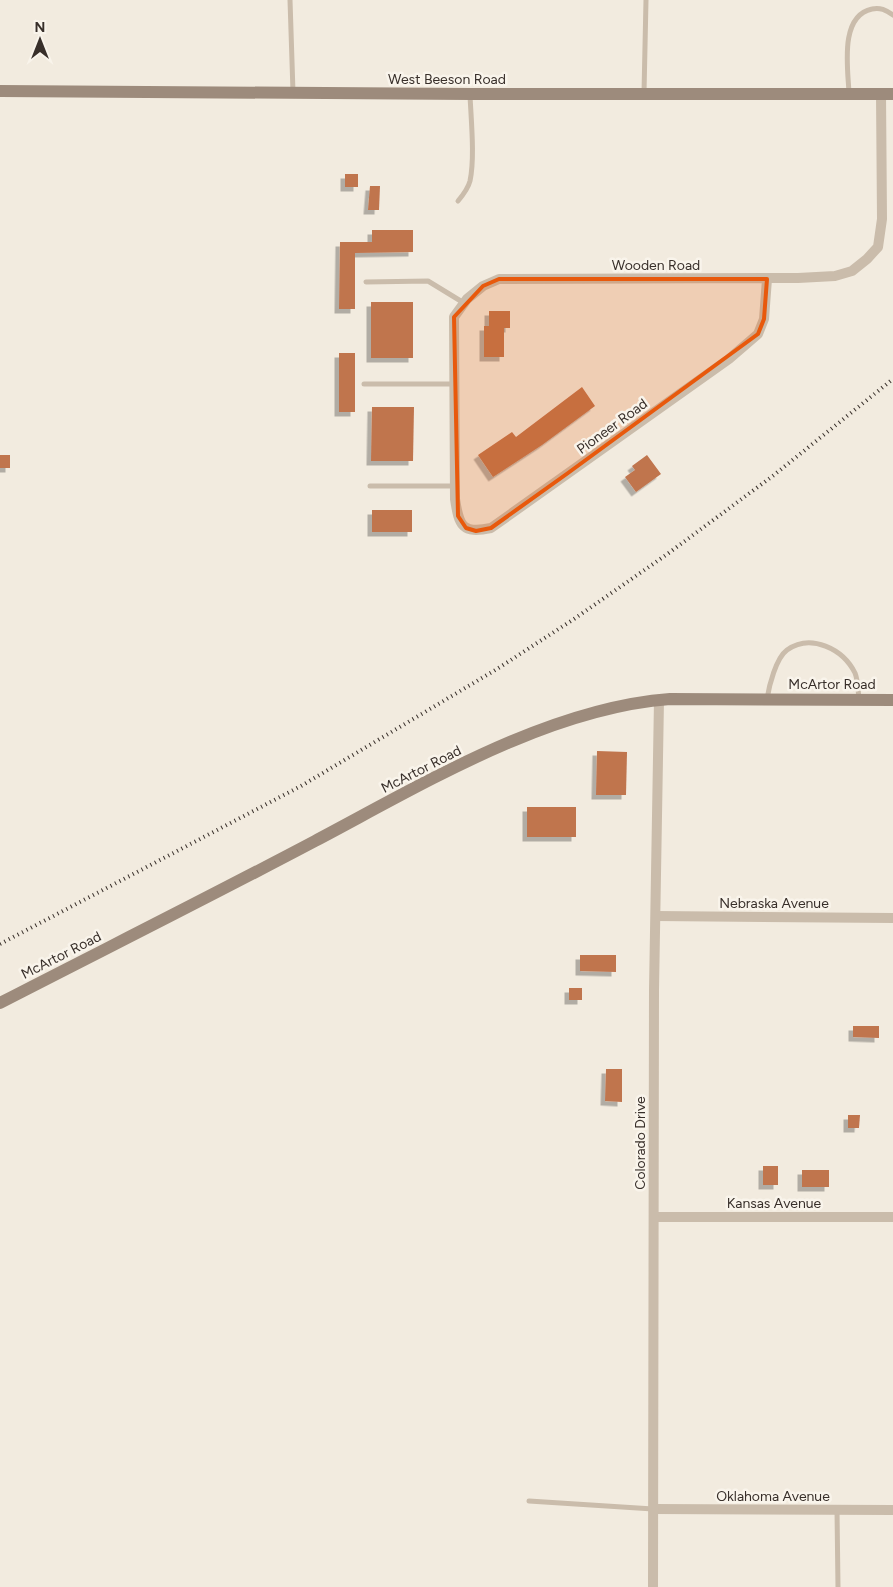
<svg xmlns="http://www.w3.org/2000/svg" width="893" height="1587" font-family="Figtree,sans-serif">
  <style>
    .building { fill: #c0744e; filter: url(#shadow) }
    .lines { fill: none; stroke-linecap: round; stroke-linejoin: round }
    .lane { stroke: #cabcab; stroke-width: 5 }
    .street { stroke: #cabcab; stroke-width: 10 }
    .secondary { stroke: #9d8b7c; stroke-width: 12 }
    .rail { stroke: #382f2a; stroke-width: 4; stroke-dasharray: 1 4; stroke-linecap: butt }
    .marked { fill: #e8590c; fill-opacity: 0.2; stroke: #e8590c; stroke-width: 4; stroke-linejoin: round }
    .labels { text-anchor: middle; stroke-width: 5; stroke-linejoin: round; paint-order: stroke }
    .street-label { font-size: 14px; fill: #382f2a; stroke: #f9f4eb }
  </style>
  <defs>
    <filter id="shadow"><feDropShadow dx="-4.5" dy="4.5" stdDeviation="0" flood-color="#0004"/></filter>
  </defs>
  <rect width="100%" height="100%" fill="#f2ebdf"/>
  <g class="building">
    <rect x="345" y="174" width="13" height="13"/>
    <polygon points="370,186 380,186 379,210 368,210"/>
    <polygon points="372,230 413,230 413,252 355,253 355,309 339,309 340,242 372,242"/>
    <rect x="371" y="302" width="42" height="56"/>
    <polygon points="489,311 510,311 510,328 504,328 504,357 484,357 484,326 489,326"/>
    <rect x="339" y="353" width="16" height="59"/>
    <polygon points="582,387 595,406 542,445 493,477 478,455 512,432 516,437"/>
    <polygon points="372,407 414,407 413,461 371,461"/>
    <rect x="0" y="455" width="10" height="13"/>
    <polygon points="647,455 661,474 636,492 625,477 635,470 632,466"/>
    <rect x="372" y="510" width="40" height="22"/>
    <polygon points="597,751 627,752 626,795 596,795"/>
    <rect x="527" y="807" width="49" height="30"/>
    <polygon points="580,955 616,955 616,972 580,971"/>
    <rect x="569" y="988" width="13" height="12"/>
    <polygon points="853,1026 879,1026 879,1038 853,1037"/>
    <polygon points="606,1069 622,1069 622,1102 605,1101"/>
    <polygon points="848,1115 860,1115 859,1128 848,1128"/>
    <rect x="763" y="1166" width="15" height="19"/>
    <rect x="802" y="1170" width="27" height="17"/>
  </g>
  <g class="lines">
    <g class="lane">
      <polyline points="290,0 293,92"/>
      <polyline points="644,93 646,0"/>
      <path d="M849 93C848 69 839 16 872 9 880 7 886 10 893 15"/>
      <path d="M458 201C463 195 468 189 470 181 475 158 471 119 470 95"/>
      <polyline points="366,282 428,281 464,303"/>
      <polyline points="364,384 453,384"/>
      <polyline points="370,486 454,486"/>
      <path d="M767 699C769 686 776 658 787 650 811 633 843 649 855 673 858 680 858 691 859 699"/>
      <polyline points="529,1501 653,1509"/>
      <polyline points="837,1510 838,1587"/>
    </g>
    <g class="street">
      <path d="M767 279 764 319 758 334 729 359 491 528C462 534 459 526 455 499L454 317 467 299 483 286 499 279 798 278 835 276 852 271 867 259 878 247 882 219 881 94"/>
      <polyline points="656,916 893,918"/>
      <polyline points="654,1217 893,1217"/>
      <polyline points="653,1509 893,1510"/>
      <polyline points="653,1587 654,990 659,700"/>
    </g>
    <g class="secondary">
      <polyline points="0,91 470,94 893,94"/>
      <path d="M0 1003C105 949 211 896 315 841 423 784 548 708 670 699L893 700"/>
    </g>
    <polyline class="rail" points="0,944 301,786 497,669 574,619 666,555 774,475 893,379"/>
  </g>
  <path class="marked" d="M499 279H767L764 319 758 334 568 473 491 528 476 531 466 528 458 516 454 317 483 286Z"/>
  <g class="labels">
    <g class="street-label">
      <text x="447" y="84">West Beeson Road</text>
      <text x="656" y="270">Wooden Road</text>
      <text transform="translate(612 426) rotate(-36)" y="5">Pioneer Road</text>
      <text x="832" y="689">McArtor Road</text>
      <text transform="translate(421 769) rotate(-27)" y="5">McArtor Road</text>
      <text x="774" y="908">Nebraska Avenue</text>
      <text transform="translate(61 955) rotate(-27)" y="5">McArtor Road</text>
      <text transform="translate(640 1143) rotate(-90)" y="5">Colorado Drive</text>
      <text x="774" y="1208">Kansas Avenue</text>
      <text x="773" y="1501">Oklahoma Avenue</text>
    </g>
  </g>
  <g transform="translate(40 40)" stroke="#f9f4eb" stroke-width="4" paint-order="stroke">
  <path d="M0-4L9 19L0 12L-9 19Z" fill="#382f2a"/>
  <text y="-8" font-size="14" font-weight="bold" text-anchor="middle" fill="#382f2a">N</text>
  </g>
</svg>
